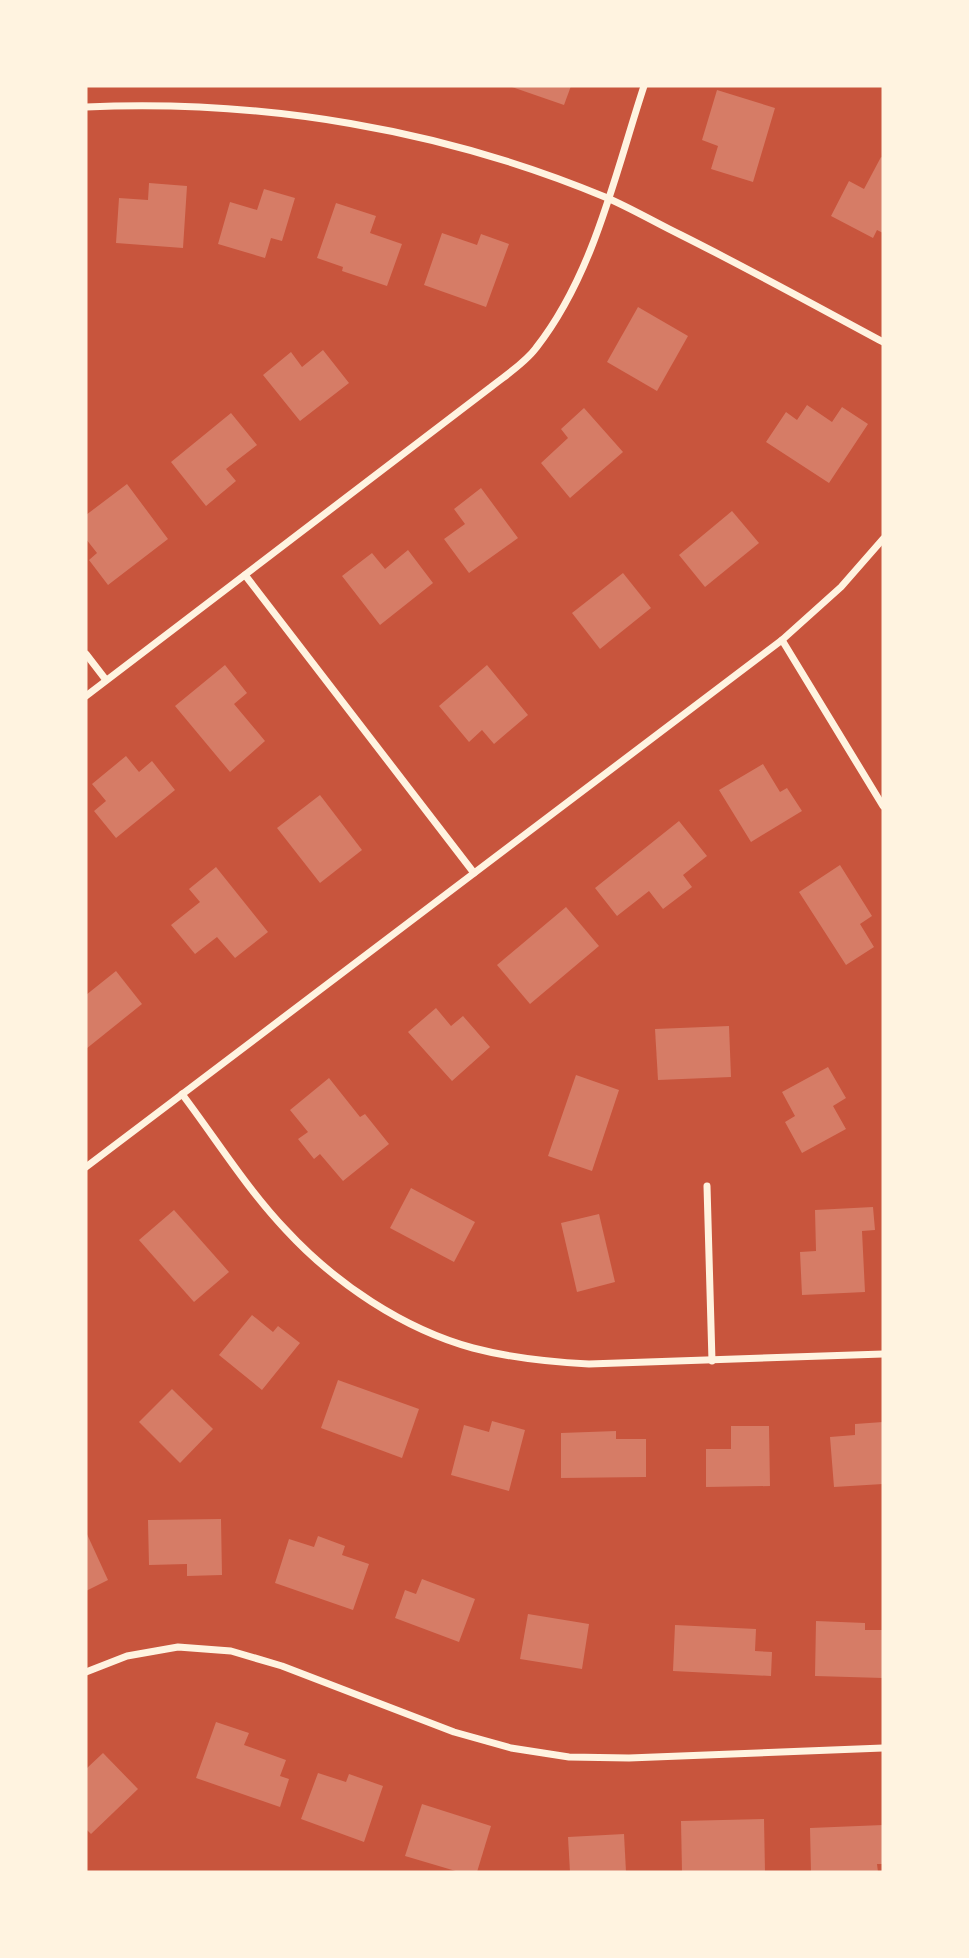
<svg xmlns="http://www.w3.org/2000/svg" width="969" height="1958" font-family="'PT Sans',sans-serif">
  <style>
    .building { fill: #d67c66 }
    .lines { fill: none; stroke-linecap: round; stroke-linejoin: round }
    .minor { stroke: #fff3e0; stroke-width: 7 }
  </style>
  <rect width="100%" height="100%" fill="#c8553d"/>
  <g class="building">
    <polygon points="509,86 571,86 564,105"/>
    <polygon points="717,90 775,108 753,182 711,169 718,146 702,140"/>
    <polygon points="881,157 883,158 883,233 877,230 873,238 831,216 849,181 864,189"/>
    <polygon points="149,183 187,186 183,248 116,243 119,198 148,200"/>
    <polygon points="264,189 295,198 282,241 271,238 265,258 218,244 230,202 257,210"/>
    <polygon points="336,203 376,216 370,233 402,244 387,286 342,271 343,267 317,258"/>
    <polygon points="442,233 477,245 481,234 509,244 486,307 424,285"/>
    <polygon points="638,307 688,336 657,391 607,362"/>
    <polygon points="323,350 349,383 300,421 263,375 291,352 302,367"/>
    <polygon points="807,405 832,422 842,407 868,424 829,483 766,442 786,412 797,420"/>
    <polygon points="584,408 623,452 570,498 541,463 568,438 561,429"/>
    <polygon points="231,413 257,445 226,469 236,481 206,506 171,462"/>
    <polygon points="127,484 168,539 108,585 89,560 97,553 86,539 86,515"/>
    <polygon points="481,488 518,538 469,573 444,539 465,524 454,509"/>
    <polygon points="732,511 759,543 705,587 679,555"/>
    <polygon points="408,550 433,583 380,625 342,576 372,553 385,569"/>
    <polygon points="623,573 651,608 600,649 572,613"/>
    <polygon points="225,665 247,693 234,704 265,741 230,772 175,706"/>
    <polygon points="487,665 528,715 494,744 482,730 469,742 439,706"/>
    <polygon points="126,756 139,772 152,761 175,790 116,838 94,811 106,801 92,784"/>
    <polygon points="763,764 780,792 787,788 802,811 751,842 719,790"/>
    <polygon points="320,795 362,850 320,883 277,828"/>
    <polygon points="679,821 707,856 683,875 692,887 663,909 649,891 617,916 595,888"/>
    <polygon points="840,865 872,916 860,924 874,947 846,965 799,892"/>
    <polygon points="216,867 268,932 235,958 217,937 195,954 171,925 200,902 189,889"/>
    <polygon points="566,907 599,946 530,1004 497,965"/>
    <polygon points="116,971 142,1004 86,1049 86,995"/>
    <polygon points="436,1008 451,1026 463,1016 490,1047 452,1081 408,1032"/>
    <polygon points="729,1026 731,1077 658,1080 655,1029"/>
    <polygon points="828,1067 846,1098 833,1106 846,1129 802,1153 785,1122 795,1116 782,1092"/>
    <polygon points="576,1075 619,1090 592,1171 548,1156"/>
    <polygon points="329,1078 360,1117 365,1114 389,1144 343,1181 320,1154 314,1159 298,1139 308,1132 290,1110"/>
    <polygon points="411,1188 475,1222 454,1262 390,1228"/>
    <polygon points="873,1207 875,1230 862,1231 865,1292 802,1295 800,1252 816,1251 815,1210"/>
    <polygon points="174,1210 229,1272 194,1302 139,1240"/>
    <polygon points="599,1214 615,1282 577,1292 561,1223"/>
    <polygon points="252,1315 273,1332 278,1326 300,1343 262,1390 219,1355"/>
    <polygon points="338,1380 419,1409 402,1458 321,1428"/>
    <polygon points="172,1389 213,1429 180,1463 139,1422"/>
    <polygon points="492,1421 525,1430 509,1491 451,1475 464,1425 489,1432"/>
    <polygon points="883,1422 883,1484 834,1487 830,1437 855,1435 855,1424"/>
    <polygon points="731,1426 769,1426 770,1486 706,1487 706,1449 731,1449"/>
    <polygon points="616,1431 616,1439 646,1439 646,1477 561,1478 561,1433"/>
    <polygon points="221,1519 222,1575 187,1576 187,1564 149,1565 148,1520"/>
    <polygon points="86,1532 108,1580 86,1591"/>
    <polygon points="318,1536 345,1546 342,1555 369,1564 353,1610 275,1583 289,1539 314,1547"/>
    <polygon points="422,1579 475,1599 459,1642 395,1618 405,1590 416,1594"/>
    <polygon points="528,1614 589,1624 582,1669 520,1659"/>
    <polygon points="816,1621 865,1623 865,1630 883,1630 883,1678 815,1676"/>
    <polygon points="675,1625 756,1629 755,1651 772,1652 771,1676 673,1671"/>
    <polygon points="216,1722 249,1733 244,1745 286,1760 280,1776 289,1779 280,1807 196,1778"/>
    <polygon points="103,1753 138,1789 91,1834 86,1829 86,1769"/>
    <polygon points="318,1773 346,1782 349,1774 383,1786 364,1842 301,1819"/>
    <polygon points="422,1804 491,1826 477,1872 459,1872 405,1856"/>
    <polygon points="764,1819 765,1872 682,1872 681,1821"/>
    <polygon points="883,1825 883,1864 877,1864 878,1872 811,1872 810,1828"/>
    <polygon points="624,1834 626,1872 570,1872 568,1837"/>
  </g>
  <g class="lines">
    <g class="minor">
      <path d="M86 107C262 99 442 129 605 197 631 208 656 223 681 235 749 269 816 306 883 342"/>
      <polyline points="245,575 474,873"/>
      <polyline points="782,640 883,806"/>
      <polyline points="86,654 106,680"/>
      <path d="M86 696 491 387C506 375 525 363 536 348 594 274 615 174 644 86"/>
      <path d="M182 1094C216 1139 247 1189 286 1230 335 1283 403 1329 473 1348 511 1358 550 1362 589 1364L883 1354"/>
      <polyline points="86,1167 782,640 841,587 883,539"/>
      <polyline points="707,1186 712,1361"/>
      <polyline points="86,1672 127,1656 178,1647 231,1651 282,1666 454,1732 511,1748 569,1757 629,1758 883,1748"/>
    </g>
  </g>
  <rect width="969" height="1958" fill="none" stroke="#fff3e0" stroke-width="175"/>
</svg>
